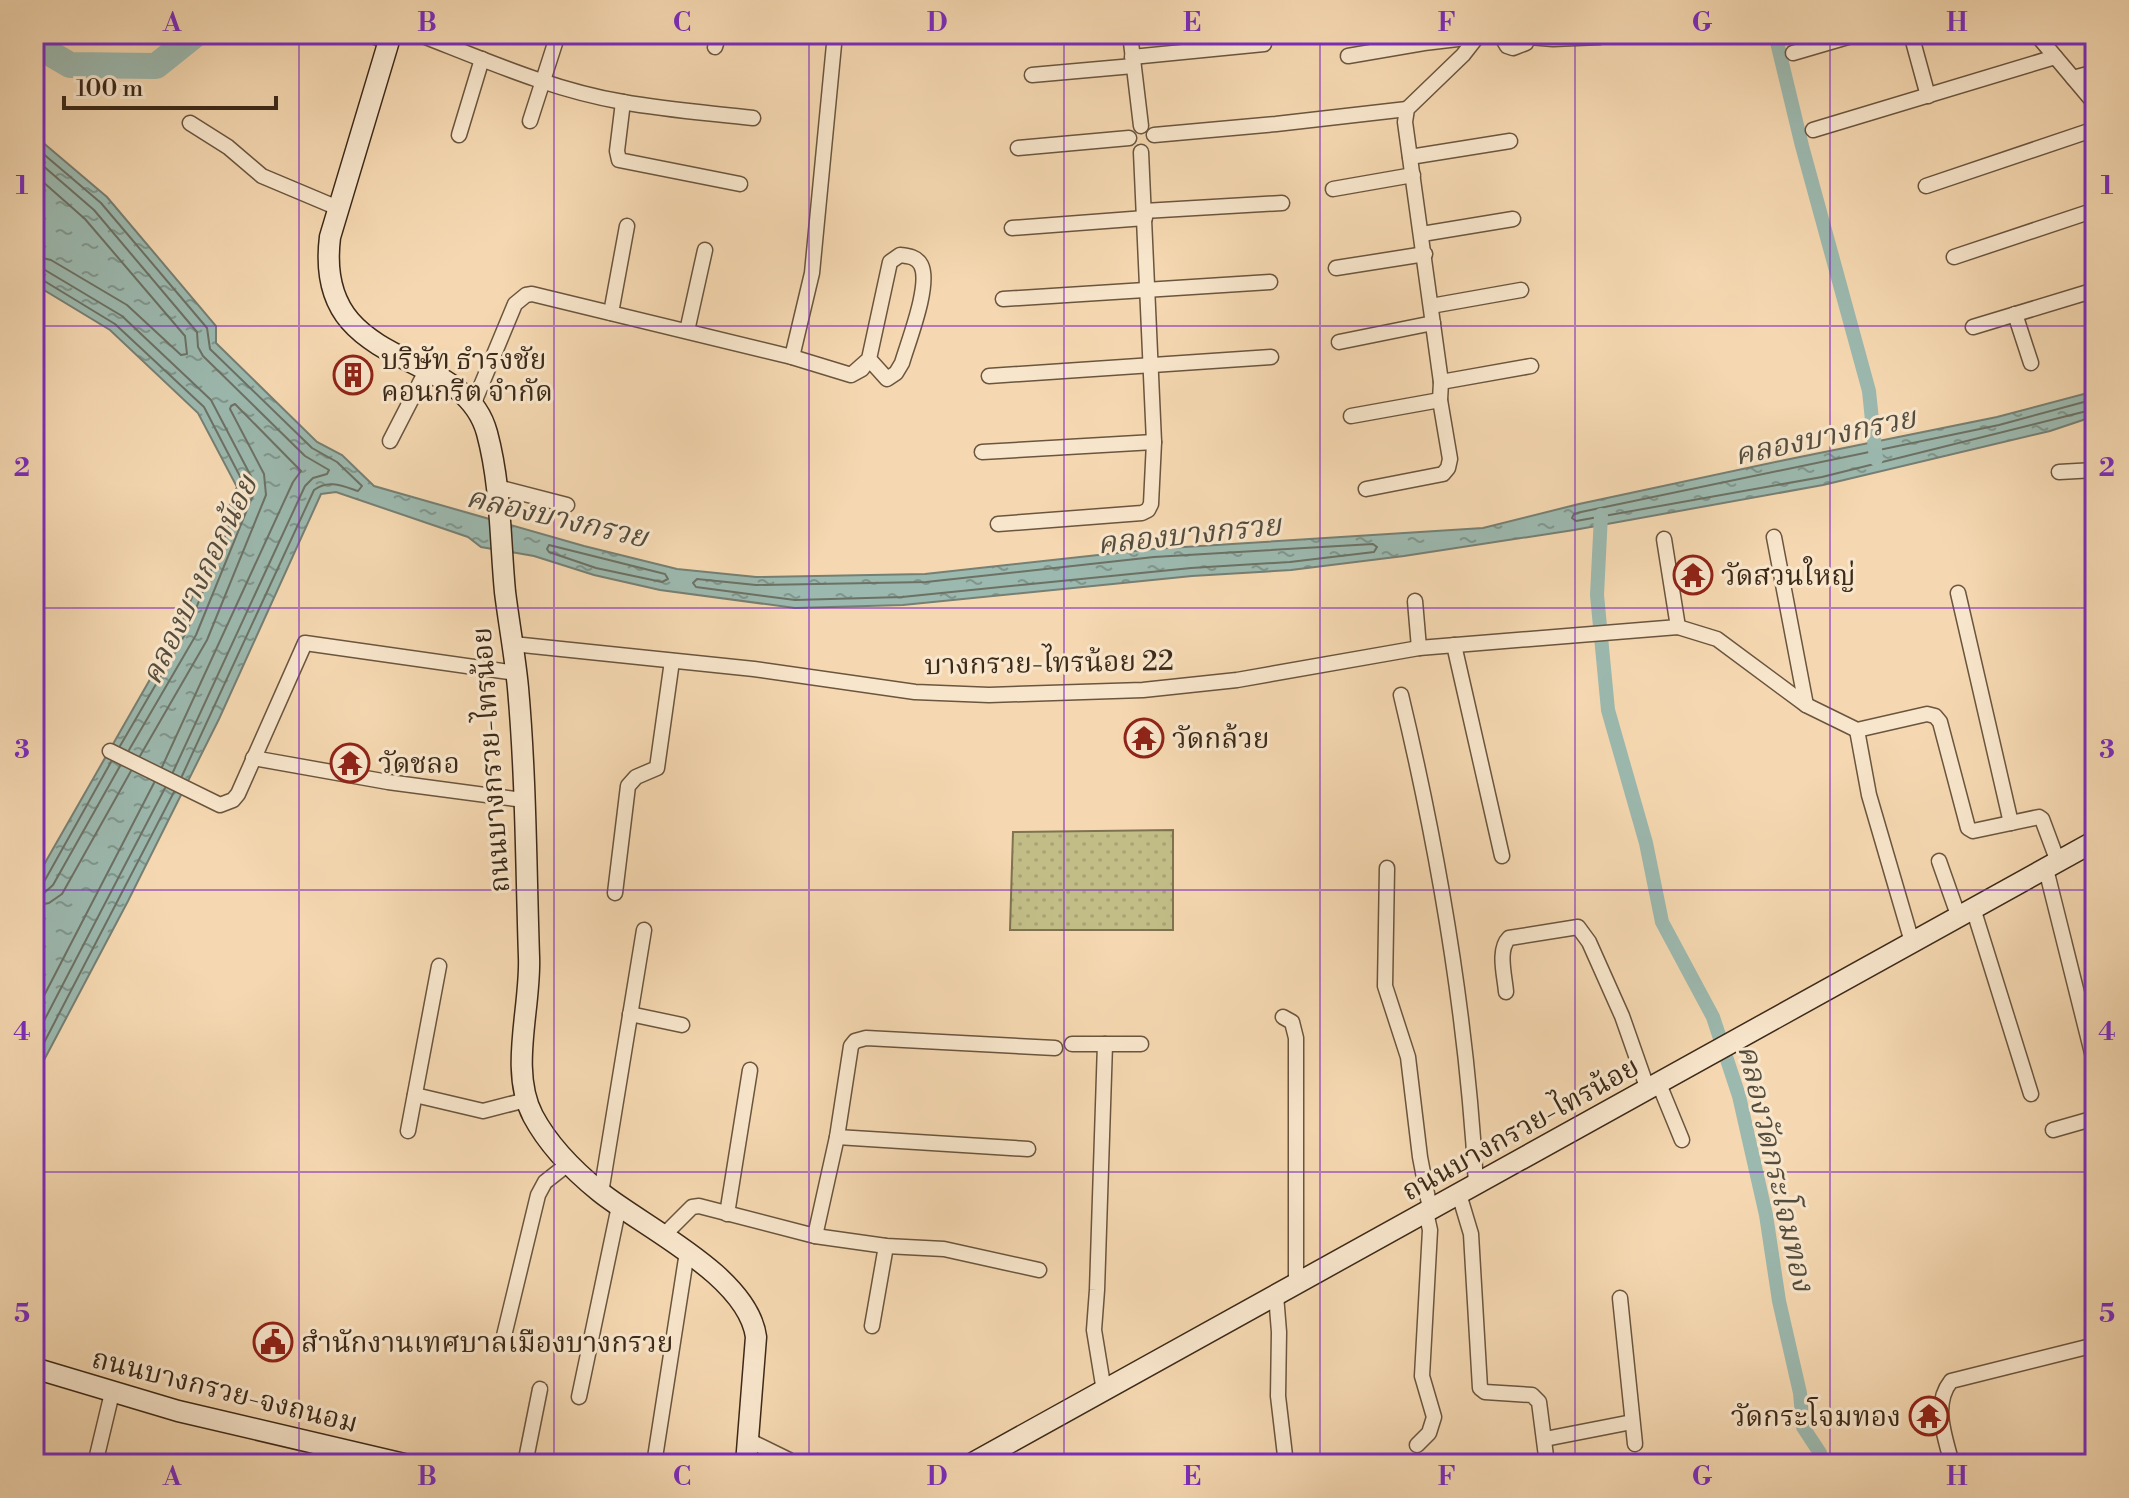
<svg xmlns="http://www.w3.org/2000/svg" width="2129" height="1498" font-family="'Libre Bodoni','Noto Serif Thai',serif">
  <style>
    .grass { fill: url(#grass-dots); stroke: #7f7350; stroke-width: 2 }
    .water { fill: url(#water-ripples); stroke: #767f73; stroke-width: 2 }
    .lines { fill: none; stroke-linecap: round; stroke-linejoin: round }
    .shore { stroke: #6c7164; stroke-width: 2 }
    .canal { stroke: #9cb9af; stroke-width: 14 }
    .river { stroke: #9cb9af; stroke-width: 26 }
    .street-casing { stroke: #6a553e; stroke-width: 17 }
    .secondary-casing { stroke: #3c2918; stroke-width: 23 }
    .street { stroke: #f8e6cc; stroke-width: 14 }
    .secondary { stroke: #f8e6cc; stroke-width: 20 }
    .grid { fill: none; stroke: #7b2cbf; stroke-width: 2; stroke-opacity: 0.55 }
    .labels { text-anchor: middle; stroke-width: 6; stroke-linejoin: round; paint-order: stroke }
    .poi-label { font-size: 28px; fill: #3c2918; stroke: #f8e6cc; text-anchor: start }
    .street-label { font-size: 28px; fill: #3c2918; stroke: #f8e6cc }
    .water-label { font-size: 30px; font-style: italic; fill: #544d3e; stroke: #f8e6cc }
    .neatline { fill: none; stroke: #7b2cbf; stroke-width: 3 }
    .grid-label { font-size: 26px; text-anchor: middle; font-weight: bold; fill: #7b2cbf }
  </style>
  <defs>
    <pattern id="grass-dots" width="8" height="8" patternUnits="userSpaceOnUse" patternTransform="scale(2)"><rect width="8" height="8" fill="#c2bd87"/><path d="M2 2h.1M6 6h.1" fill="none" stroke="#a8a274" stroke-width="1.8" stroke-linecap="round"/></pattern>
    <pattern id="water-ripples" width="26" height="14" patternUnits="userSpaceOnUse" patternTransform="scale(2)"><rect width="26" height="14" fill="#9cb9af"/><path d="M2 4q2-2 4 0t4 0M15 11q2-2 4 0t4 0" fill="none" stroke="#80968d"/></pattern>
  </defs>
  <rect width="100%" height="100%" fill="#f5d8b1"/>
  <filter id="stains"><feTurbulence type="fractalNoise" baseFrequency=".0025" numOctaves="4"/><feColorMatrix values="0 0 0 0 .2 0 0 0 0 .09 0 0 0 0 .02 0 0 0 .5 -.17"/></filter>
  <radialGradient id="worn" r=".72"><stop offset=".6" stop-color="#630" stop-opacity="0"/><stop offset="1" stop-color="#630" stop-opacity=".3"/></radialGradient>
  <polygon class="grass" points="1173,830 1173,930 1010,930 1013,832"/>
  <polygon class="water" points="34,135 107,197 216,326 216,343 317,442 342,455 374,486 584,546 677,569 756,577 925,574 1153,549 1483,528 1579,504 1785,460 1997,417 2095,391 2095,416 2050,431 1823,485 1574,530 1404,556 1291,570 1192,576 903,605 795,608 660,590 594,575 534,556 481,547 468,537 336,492 321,494 219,719 128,901 34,1079 34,882 180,627 237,487 198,413 110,330 34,284"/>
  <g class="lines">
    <g class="shore">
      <path d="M34 146 101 203 207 328 210 349 312 448 337 462 362 486 358 491C343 486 328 479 314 490L182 776"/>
      <polyline points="34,158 94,210 197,332 198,347 203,356 305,456 329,470 327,474 313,478 305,486 173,772"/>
      <polyline points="34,174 85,219 185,336 187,354 181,355 127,305 51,260 34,256"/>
      <polyline points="34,268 45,270 122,316 211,400 254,482 253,495 196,635 129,750"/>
      <polyline points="34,278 41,279 115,324 204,407 245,486 187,631 120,746"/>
      <polyline points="2095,399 1999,425 1581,512 1574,514 1572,518 1576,521 1822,477 2095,409"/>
      <polygon points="1373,544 1377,547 1374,552 1290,562 1191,568 902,597 795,600 696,587 693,583 697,579 756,585 926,582 1154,557"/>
      <polygon points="549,545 665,574 668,579 662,582 596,568 549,552 547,549"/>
      <polyline points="140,756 207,640 266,495 264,474 230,409 231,406 235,404 301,471 293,482 162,767"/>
      <polyline points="34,884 45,880 111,762"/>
      <polyline points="34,894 44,893 53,885 120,766"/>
      <polyline points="34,906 49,903 62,894 131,771"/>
      <polyline points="34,1015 154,783"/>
      <polyline points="34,1040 165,788"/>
      <polyline points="34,1062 174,792"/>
    </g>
    <g class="canal">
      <polyline points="1775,34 1802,146 1869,391 1876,459"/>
      <polyline points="1601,515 1597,595 1608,710 1646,843 1662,922 1713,1017 1739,1096 1766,1215 1779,1301 1800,1393 1803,1427 1820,1453 1821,1464"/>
    </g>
    <polyline class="river" points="34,44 70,65 156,66 196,34"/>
    <defs>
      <g id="street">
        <polyline points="366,34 389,42"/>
        <path d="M418 34C485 60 552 90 623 102 666 110 710 113 753 118"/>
        <polyline points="1130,34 1141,126"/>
        <polyline points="1500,34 1507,46 1513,48 1526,43 1529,34"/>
        <polyline points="1911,34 1928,96"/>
        <polyline points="2036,34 2095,104"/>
        <polyline points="1529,37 1553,39 1600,37"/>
        <polyline points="715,47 719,34"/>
        <polyline points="1793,53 1858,34"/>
        <polyline points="1348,56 1424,43 1500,34"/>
        <polyline points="1132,57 1264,44"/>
        <polyline points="1032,75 1133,66"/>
        <polyline points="2073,78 2095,72"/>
        <polyline points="623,102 617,151 619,160 740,184"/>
        <polyline points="530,121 558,34"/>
        <polyline points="190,123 228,147 262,176 338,208"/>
        <polyline points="1813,130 2055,57"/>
        <polyline points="459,135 482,59"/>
        <polyline points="1154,135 1276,124 1407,109"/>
        <polyline points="1018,148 1129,138"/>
        <polyline points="1410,157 1510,141"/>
        <polyline points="1926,186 2095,129"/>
        <polyline points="1333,189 1413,175"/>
        <polyline points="1144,211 1282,203"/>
        <polyline points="1012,228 1145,218"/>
        <polyline points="1422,234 1513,219"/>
        <polyline points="1954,257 2095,210"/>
        <polyline points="1336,268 1425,254"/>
        <polyline points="1003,299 1270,282"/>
        <polyline points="1431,306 1521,290"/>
        <polyline points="611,313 627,226"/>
        <polyline points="2015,314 2031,363"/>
        <polyline points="1973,327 2095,290"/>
        <polyline points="687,331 705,250"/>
        <polyline points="1339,342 1433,323"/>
        <polyline points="792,357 812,273 835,34"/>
        <polyline points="989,376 1271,357"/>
        <polyline points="1441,382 1531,366"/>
        <path d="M473 405 515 304 526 295 532 294 792 357 851 375 869 359 887 379 896 373 902 363C908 342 931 285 921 265 917 257 909 256 900 255L890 262 869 359 862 369 851 375"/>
        <polyline points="1351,416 1440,400"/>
        <polyline points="390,441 426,371"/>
        <polyline points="982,452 1154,442"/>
        <polyline points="2059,472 2095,470"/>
        <polyline points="497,487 567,505"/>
        <polyline points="1366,489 1443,474 1448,468 1450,459 1440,400 1441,382 1405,122 1407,109 1463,55 1477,37"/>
        <polyline points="998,524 1142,513 1148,510 1151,504 1154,442 1141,152"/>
        <polyline points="1774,537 1806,705"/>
        <polyline points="1664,539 1678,627"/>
        <polyline points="1958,593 2011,823"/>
        <polyline points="1415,601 1419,648"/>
        <polyline points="513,644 754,669 915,692 989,695 1143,690 1237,680 1419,648 1678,627 1717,639 1806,705 1857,730 1927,714 1935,716 1940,722 1968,828 1973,831 2039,817 2042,819 2058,862"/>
        <polyline points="1454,645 1502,856"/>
        <path d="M1401 695C1440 858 1467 1017 1476 1184"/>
        <polyline points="1857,730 1869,795 1912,942"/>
        <polyline points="110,751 220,805 233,800 238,794 305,643 516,673"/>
        <polyline points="253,758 388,782 523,800"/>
        <polyline points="1939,861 1958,915"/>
        <polyline points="1387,868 1385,986 1408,1057 1420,1157 1430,1209"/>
        <polyline points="2046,869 2095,1065"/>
        <polyline points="615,893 628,786 636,777 657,768 672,661"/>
        <polyline points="1973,908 2031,1094"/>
        <path d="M1506 992C1505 977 1497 950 1509 938L1578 927 1589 942 1622 1016 1648 1090"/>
        <polyline points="630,1014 682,1025"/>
        <polyline points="1283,1017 1292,1022 1296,1038 1296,1283"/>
        <polyline points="1072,1044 1141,1044"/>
        <polyline points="1659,1084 1682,1140"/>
        <polyline points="415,1095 483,1111 526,1100"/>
        <polyline points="2053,1130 2095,1118"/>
        <polyline points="408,1131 439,966"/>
        <polyline points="837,1137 1028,1149"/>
        <polyline points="601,1193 644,930"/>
        <polyline points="1459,1194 1471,1234 1480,1388 1485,1392 1532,1395 1539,1402 1547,1464"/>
        <polyline points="727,1214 750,1070"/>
        <polyline points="664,1235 692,1207 699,1206 815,1236 886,1246 944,1249 1039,1270"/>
        <polyline points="815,1236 837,1137 851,1046 855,1041 866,1038 1055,1048"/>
        <polyline points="1276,1295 1279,1332 1278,1396 1286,1464"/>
        <polyline points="1620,1298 1635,1444"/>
        <polyline points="872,1326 886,1246"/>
        <polyline points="502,1344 538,1195 545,1182 568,1164"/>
        <polyline points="1104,1391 1094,1330 1097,1290 1105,1044"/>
        <polyline points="579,1397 619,1206"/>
        <polyline points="1545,1439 1632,1422"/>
        <polyline points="748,1440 789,1460"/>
        <polyline points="1417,1445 1429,1433 1434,1417 1422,1376 1430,1230 1426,1212"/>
        <polyline points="95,1464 112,1393"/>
        <polyline points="525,1464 540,1389"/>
        <polyline points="654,1464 687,1252"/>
        <path d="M1952 1464C1945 1436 1932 1405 1951 1381L2095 1345"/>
      </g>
      <g id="secondary">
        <path d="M391 34 330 237C313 375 463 343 487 433 501 485 500 539 505 592 509 624 515 656 518 688 526 777 526 868 529 957 531 1008 509 1070 533 1116 549 1146 574 1171 600 1192 645 1228 748 1276 756 1337L746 1464"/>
        <polyline points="34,1368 178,1411 404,1464"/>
        <polyline points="971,1464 2095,841"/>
      </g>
    </defs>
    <use href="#street" class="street-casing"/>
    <use href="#secondary" class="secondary-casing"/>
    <use href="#street" class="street"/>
    <use href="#secondary" class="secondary"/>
  </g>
  <path class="grid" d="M299 34V1464M554 34V1464M809 34V1464M1064 34V1464M1320 34V1464M1575 34V1464M1830 34V1464M34 326H2095M34 608H2095M34 890H2095M34 1172H2095"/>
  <defs>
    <symbol id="building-ring" viewBox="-11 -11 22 22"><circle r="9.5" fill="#f8e6cc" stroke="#8f2418" stroke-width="1.5"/><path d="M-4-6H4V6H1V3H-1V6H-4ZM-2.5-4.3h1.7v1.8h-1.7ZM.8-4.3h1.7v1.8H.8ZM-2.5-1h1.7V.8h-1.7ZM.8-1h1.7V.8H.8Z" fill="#8f2418"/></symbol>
    <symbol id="temple-ring" viewBox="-11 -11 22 22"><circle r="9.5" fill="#f8e6cc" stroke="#8f2418" stroke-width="1.5"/><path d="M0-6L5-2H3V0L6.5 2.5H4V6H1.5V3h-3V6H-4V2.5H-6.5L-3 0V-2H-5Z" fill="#8f2418"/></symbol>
    <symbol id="civic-ring" viewBox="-11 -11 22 22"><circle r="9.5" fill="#f8e6cc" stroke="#8f2418" stroke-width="1.5"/><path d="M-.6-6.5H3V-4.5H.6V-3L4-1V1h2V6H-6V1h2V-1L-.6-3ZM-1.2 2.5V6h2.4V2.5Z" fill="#8f2418"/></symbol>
  </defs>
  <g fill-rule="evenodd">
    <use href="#building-ring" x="331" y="353" width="44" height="44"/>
    <use href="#temple-ring" x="1671" y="553" width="44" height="44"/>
    <use href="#temple-ring" x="1122" y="716" width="44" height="44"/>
    <use href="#temple-ring" x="328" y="741" width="44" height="44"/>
    <use href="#civic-ring" x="251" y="1320" width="44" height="44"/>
    <use href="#temple-ring" x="1907" y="1394" width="44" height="44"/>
  </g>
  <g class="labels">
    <g class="poi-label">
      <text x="381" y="369">บริษัท ธำรงชัย<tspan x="381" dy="32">คอนกรีต จำกัด</tspan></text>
      <text x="1721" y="585">วัดสวนใหญ่</text>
      <text x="1172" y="748">วัดกล้วย</text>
      <text x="378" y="773">วัดชลอ</text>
      <text x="301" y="1352">สำนักงานเทศบาลเมืองบางกรวย</text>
      <text x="1901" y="1426" text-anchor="end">วัดกระโจมทอง</text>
    </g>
    <g class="street-label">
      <text transform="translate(1049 662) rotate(-1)" y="10">บางกรวย-ไทรน้อย 22</text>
      <text transform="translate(490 760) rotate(-94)" y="10">ถนนบางกรวย-ไทรน้อย</text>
      <text transform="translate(1520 1128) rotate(-29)" y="10">ถนนบางกรวย-ไทรน้อย</text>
      <text transform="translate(225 1390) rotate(14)" y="10">ถนนบางกรวย-จงถนอม</text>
    </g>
    <g class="water-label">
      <text transform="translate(1825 436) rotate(-12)" y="10">คลองบางกรวย</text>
      <text transform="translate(557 517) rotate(13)" y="10">คลองบางกรวย</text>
      <text transform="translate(1189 534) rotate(-6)" y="10">คลองบางกรวย</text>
      <text transform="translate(199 580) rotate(-64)" y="10">คลองบางกอกน้อย</text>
      <text transform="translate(1776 1168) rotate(77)" y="10">คลองวัดกระโจมทอง</text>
    </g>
  </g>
  <rect width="2129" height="1498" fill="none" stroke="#f5d8b1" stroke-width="88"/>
  <path d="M64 96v12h212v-12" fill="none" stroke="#3c2918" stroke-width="4"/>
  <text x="76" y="96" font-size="24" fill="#3c2918" stroke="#f8e6cc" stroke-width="6" paint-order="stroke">100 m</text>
  <rect x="44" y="44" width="2041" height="1410" class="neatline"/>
  <g class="grid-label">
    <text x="172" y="31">A</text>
    <text x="427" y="31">B</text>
    <text x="682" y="31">C</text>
    <text x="937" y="31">D</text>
    <text x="1192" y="31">E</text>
    <text x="1447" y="31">F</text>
    <text x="1702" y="31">G</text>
    <text x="1957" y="31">H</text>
    <text x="22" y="194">1</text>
    <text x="2107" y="194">1</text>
    <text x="22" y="476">2</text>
    <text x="2107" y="476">2</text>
    <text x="22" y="758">3</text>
    <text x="2107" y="758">3</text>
    <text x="22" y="1040">4</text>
    <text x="2107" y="1040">4</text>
    <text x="22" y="1322">5</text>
    <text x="2107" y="1322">5</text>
    <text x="172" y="1485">A</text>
    <text x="427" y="1485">B</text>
    <text x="682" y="1485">C</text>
    <text x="937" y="1485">D</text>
    <text x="1192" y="1485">E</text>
    <text x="1447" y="1485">F</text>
    <text x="1702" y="1485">G</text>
    <text x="1957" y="1485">H</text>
  </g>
  <rect width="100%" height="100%" filter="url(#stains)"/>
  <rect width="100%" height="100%" fill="url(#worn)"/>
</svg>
